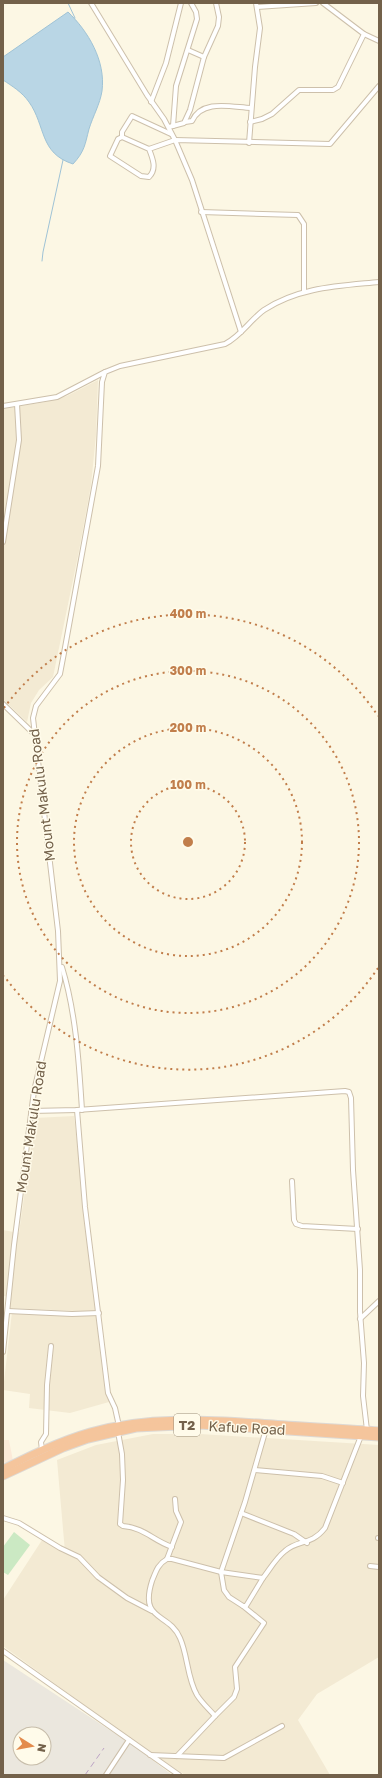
<svg xmlns="http://www.w3.org/2000/svg" width="382" height="1778" font-family="'Golos Text',sans-serif">
  <style>
    .residential { fill: #f3ead3 }
    .commercial { fill: #fcead8 }
    .industrial { fill: #ebe7de; fill-rule: evenodd }
    .green { fill: #cbe9c3 }
    .water { fill: #b9d6e5; stroke: #9fc3d6 }
    .lines { fill: none; stroke-linecap: round; stroke-linejoin: round }
    .stream { stroke: #9fc3d6; stroke-width: 1 }
    .street-casing { stroke: #cdc0ab; stroke-width: 6 }
    .highway-casing { stroke: #ddd9d4; stroke-width: 9 }
    .street { stroke: #fff; stroke-width: 4 }
    .highway { stroke: #f5c59c; stroke-width: 7 }
    .rail { stroke: #bca3c5; stroke-width: 1; stroke-dasharray: 6 4; stroke-linecap: butt }
    .ring { fill: none; stroke: #c17e4b; stroke-width: 2; stroke-dasharray: 2 4 }
    .labels { text-anchor: middle; stroke-width: 3; stroke-linejoin: round; paint-order: stroke }
    .shield { fill: #fffbea; stroke: #9d8f7a; stroke-width: 1 }
    .shield-label { font-size: 13px; font-weight: bold; fill: #73614a }
    .street-label { font-size: 14px; fill: #73614a; stroke: #fffbea }
    .centre { fill: #c17e4b; stroke: #fffbea; stroke-width: 2 }
    .ring-label { font-size: 12px; text-anchor: middle; font-weight: bold; fill: #c17e4b; stroke: #fffbea; stroke-width: 3; stroke-linejoin: round; paint-order: stroke }
  </style>
  <rect width="100%" height="100%" fill="#fcf7e4"/>
  <g class="residential">
    <polygon points="98,380 96,435 91,485 79,551 53,677 39,690 31,703 27,722 3,699 3,409 45,402 67,396"/>
    <polygon points="74,1116 97,1312 10,1308 11,1297 3,1296 3,1230 19,1233 35,1118"/>
    <polygon points="12,1312 96,1316 109,1402 70,1413 29,1408 30,1394 3,1390"/>
    <polygon points="153,1434 200,1434 379,1445 379,1657 317,1694 298,1720 330,1775 185,1775 131,1739 3,1646 3,1600 42,1540 65,1552 57,1460 96,1445"/>
  </g>
  <polygon class="commercial" points="3,1440 9,1440 13,1461 3,1463"/>
  <path class="industrial" d="M3 1660 134 1746 172 1775H3ZM20 1734H44V1758H20Z"/>
  <polygon class="green" points="14,1532 30,1545 8,1575 3,1572 3,1547"/>
  <path class="water" d="M68 12C88 31 106 61 102 91 100 104 93 116 89 129 85 144 85 151 73 164 39 153 46 126 29 102 22 92 12 86 3 80V57Z"/>
  <g class="lines">
    <g class="stream">
      <polyline points="68,3 75,18"/>
      <polyline points="42,261 43,252 63,160"/>
    </g>
    <defs>
      <g id="street">
        <polyline points="91,3 147,95 164,119 175,140 192,180 241,332"/>
        <polyline points="323,3 364,34 379,41"/>
        <polyline points="257,7 316,3"/>
        <polyline points="188,50 204,57"/>
        <polyline points="151,102 166,63 181,3"/>
        <path d="M185 122 192 121C202 99 231 107 251 108"/>
        <polyline points="250,122 262,119 272,114 299,90 333,90 338,87 364,34"/>
        <polyline points="173,126 176,86 197,19 196,12 191,3"/>
        <polyline points="169,127 184,123 190,110 204,57 218,26 219,17 216,3"/>
        <polyline points="122,137 122,132 132,116 171,134"/>
        <polyline points="249,143 255,67 260,28 256,3"/>
        <path d="M149 149C153 159 157 169 149 177L141 176 110 156 118 139 122 137 149 149 175 140 330 144 379 86"/>
        <polyline points="201,212 298,215 304,224 304,292"/>
        <polyline points="3,406 57,397 105,372"/>
        <polyline points="3,542 19,440 17,404"/>
        <polyline points="3,704 33,733"/>
        <path d="M62 967C76 1013 79 1063 82 1110"/>
        <polyline points="77,1110 85,1207 108,1393 115,1408 119,1426"/>
        <polyline points="31,1111 77,1110 345,1091 349,1092 351,1098 353,1170 360,1270 360,1312 364,1363 363,1396 367,1430"/>
        <polyline points="292,1181 294,1220 296,1224 302,1226 358,1229"/>
        <polyline points="8,1311 72,1314 99,1313"/>
        <polyline points="360,1319 379,1301"/>
        <path d="M3 1352 14 1245 34 1091 60 981 58 931 33 718 36 706 60 674 64 653 98 466 102 382 105 372 120 366 225 344C241 336 250 320 264 310 299 287 339 286 379 282"/>
        <path d="M118 1432 122 1454 123 1480 120 1524 123 1526C145 1528 152 1540 172 1547"/>
        <polyline points="42,1450 41,1442 46,1434 47,1385 51,1346"/>
        <polyline points="255,1470 322,1476 343,1483"/>
        <polyline points="241,1513 294,1534 307,1543"/>
        <polyline points="3,1518 19,1523 60,1548 79,1557 98,1577 127,1598 152,1611"/>
        <polyline points="378,1538 379,1538"/>
        <polyline points="167,1559 181,1522 176,1511 175,1499"/>
        <polyline points="370,1566 379,1567"/>
        <polyline points="263,1578 246,1606 243,1606 229,1597 224,1590 221,1572 245,1502 266,1429"/>
        <path d="M243 1606 264 1623 235 1667 237 1689 234 1697 215 1716C209 1709 202 1703 197 1695 187 1678 188 1656 180 1638 169 1612 139 1622 152 1581 156 1571 158 1564 167 1559H172L221 1572 263 1578C270 1569 276 1558 285 1551 298 1539 311 1546 325 1528L361 1436"/>
        <polyline points="3,1651 179,1775"/>
        <polyline points="150,1755 224,1758 282,1726"/>
        <polyline points="177,1756 215,1716"/>
        <polyline points="106,1775 129,1740"/>
      </g>
      <g id="highway">
        <path d="M3 1469C31 1455 59 1441 90 1432 150 1415 211 1420 273 1424 308 1427 344 1428 379 1431"/>
        <polyline points="3,1476 63,1448 88,1439 136,1428 200,1425 379,1437"/>
      </g>
    </defs>
    <use href="#street" class="street-casing"/>
    <use href="#highway" class="highway-casing"/>
    <use href="#street" class="street"/>
    <use href="#highway" class="highway"/>
    <polyline class="rail" points="85,1775 104,1748"/>
  </g>
  <g class="ring">
    <circle cx="188" cy="842" r="57"/>
    <circle cx="188" cy="842" r="114"/>
    <circle cx="188" cy="842" r="171"/>
    <path d="M378 968A228 228 0 0 1 4 976M4 708A228 228 0 0 1 378 716"/>
  </g>
  <g class="labels">
    <rect class="shield" x="174" y="1414" width="26" height="22" rx="3"/>
    <g class="shield-label">
      <text x="187" y="1430">T2</text>
    </g>
    <g class="street-label">
      <text transform="translate(42 795) rotate(-97)" y="5">Mount Makulu Road</text>
      <text transform="translate(31 1127) rotate(-81)" y="5">Mount Makulu Road</text>
      <text transform="translate(247 1428) rotate(3)" y="5">Kafue Road</text>
    </g>
  </g>
  <circle cx="188" cy="842" r="6" class="centre"/>
  <g class="ring-label">
    <text x="188" y="618">400 m</text>
    <text x="188" y="675">300 m</text>
    <text x="188" y="732">200 m</text>
    <text x="188" y="789">100 m</text>
  </g>
  <rect width="382" height="1778" fill="none" stroke="#73614a" stroke-width="8"/>
  <g transform="translate(32 1746) rotate(101)"><circle r="19" fill="#fffbea" stroke="#c7bdaa"/>
  <path d="M0-3L7 15L0 10L-7 15Z" fill="#e38b4c"/>
  <text y="-6" font-size="11" font-weight="bold" text-anchor="middle" fill="#73614a">N</text>
  </g>
</svg>
